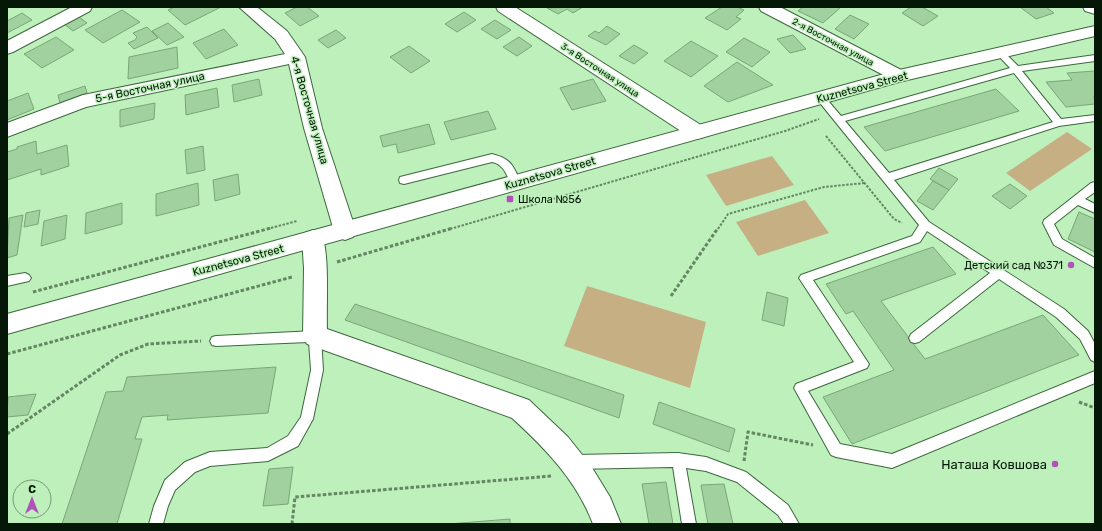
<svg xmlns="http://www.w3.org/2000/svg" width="1102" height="531" font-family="Rubik,sans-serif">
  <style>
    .green { fill: #c5af83 }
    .building { fill: #a0d19e; stroke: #78a777 }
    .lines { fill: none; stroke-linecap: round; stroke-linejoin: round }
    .service-casing { stroke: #3c683c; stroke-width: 2 }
    .minor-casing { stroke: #3c683c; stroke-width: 2 }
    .tertiary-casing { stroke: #3c683c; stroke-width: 2 }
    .path-far1 { stroke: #648663; stroke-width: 2; stroke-dasharray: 2.5 1.5; stroke-linecap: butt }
    .path { stroke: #648663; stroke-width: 3; stroke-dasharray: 3.5 2; stroke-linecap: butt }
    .service { fill: #fff; fill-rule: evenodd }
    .minor { fill: #fff; fill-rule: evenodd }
    .tertiary { fill: #fff; fill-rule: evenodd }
    .poi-dot { fill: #b152ba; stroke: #bef0bc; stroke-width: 1.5 }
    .labels { text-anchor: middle; stroke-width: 3; stroke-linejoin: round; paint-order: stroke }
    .far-street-label { font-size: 9px; fill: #051706; stroke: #bef0bc }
    .street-label { font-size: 11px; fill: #051706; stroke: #bef0bc }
    .poi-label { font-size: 11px; fill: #051706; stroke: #bef0bc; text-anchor: start }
    .near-poi-label { font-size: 13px; fill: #051706; stroke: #bef0bc; text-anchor: end }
  </style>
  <rect width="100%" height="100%" fill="#bef0bc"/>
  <g class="green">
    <polygon points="1067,132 1092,149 1030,191 1006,173"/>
    <polygon points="772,156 794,185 726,206 706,175"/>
    <polygon points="805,200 829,233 758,256 736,222"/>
    <polygon points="587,286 706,322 690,388 564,346"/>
  </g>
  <g class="building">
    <polygon points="174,7 221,7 185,25 168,10"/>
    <polygon points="297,7 307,7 319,16 300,26 285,13"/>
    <polygon points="583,7 573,13 567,9 558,14 547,8"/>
    <polygon points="722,7 737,7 744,10 736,17 741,19 727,30 705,18"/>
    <polygon points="803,7 838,7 840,8 823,23 798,11"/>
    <polygon points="911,7 922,7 938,16 923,26 902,13"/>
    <polygon points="1020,7 1046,7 1054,13 1036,19"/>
    <polygon points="122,10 140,22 103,43 85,30"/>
    <polygon points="464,12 476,20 457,32 445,24"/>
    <polygon points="22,13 32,20 7,33 7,21"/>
    <polygon points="850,15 869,24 854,39 835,29"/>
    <polygon points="79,17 87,23 73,31 64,24"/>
    <polygon points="495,20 511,30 497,39 481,29"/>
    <polygon points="168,23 184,37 167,45 152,31"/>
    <polygon points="607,26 620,34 606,45 588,36 595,31 599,33"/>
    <polygon points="147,27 158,38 134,49 128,43 135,40 137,37 133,33"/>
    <polygon points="224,29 238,45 206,59 193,43"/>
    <polygon points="336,30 346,38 328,48 318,40"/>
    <polygon points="793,35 806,49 790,53 777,39"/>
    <polygon points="56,37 74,50 42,68 24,54"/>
    <polygon points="519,37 532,46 517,56 503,47"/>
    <polygon points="744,38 770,52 752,67 726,52"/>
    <polygon points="691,41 718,56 691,77 664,61"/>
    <polygon points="634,45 648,53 634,64 619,56"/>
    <polygon points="409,46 430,61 411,73 390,57"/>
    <polygon points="177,47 178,68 128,79 129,57"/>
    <polygon points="737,62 773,85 728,102 704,86"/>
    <polygon points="1095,71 1095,96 1094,96 1095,104 1066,107 1046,82 1072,80 1067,73"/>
    <polygon points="259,79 262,95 234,102 232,85"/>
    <polygon points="593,79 606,101 572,110 560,88"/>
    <polygon points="85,86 87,93 60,103 58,95"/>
    <polygon points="217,88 219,107 186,115 185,95"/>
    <polygon points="996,89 1019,111 885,151 864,127"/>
    <polygon points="28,93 34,109 7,120 7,101"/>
    <polygon points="155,103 154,119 120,127 120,110"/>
    <polygon points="488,111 496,129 451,140 444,122"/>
    <polygon points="429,124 435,144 398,153 396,144 383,147 380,136"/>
    <polygon points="36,141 37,154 67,145 69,166 41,175 41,169 7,180 7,152 17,149 17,147"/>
    <polygon points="203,146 205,170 187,174 185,150"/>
    <polygon points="939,168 958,179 949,190 930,179"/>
    <polygon points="238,174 240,194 215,201 213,180"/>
    <polygon points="933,181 949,190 933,210 917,201"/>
    <polygon points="198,183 199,205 156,216 156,194"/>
    <polygon points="1010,184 1027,196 1010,209 992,196"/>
    <polygon points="122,203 122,224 85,234 86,213"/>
    <polygon points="40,210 38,224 24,227 26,213"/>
    <polygon points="1079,212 1095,219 1095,252 1068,239"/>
    <polygon points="23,215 17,255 7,258 9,218"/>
    <polygon points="67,215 65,239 41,246 44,221"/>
    <polygon points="933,247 956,274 881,301 925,359 1043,315 1079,355 852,444 823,397 894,370 853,311 846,314 826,284"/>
    <polygon points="767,292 788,298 784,326 762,320"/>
    <polygon points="355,304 624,395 619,418 345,320"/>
    <polygon points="276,367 268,413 167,420 168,415 142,417 135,439 142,439 117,524 62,524 106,392 123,391 127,377"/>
    <polygon points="36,394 28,415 7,417 8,397"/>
    <polygon points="659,402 735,429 729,452 653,424"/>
    <polygon points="293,467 288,504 263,506 269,469"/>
    <polygon points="666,482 673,524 649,524 642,484"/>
    <polygon points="724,484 733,524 708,524 701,485"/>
    <polygon points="510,519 510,524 448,524"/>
  </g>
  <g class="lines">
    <defs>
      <g id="service">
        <path d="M999 49 1002 50 1018 66 1095 55V61L1022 71 1061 119 1095 115V121L1059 126 894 180 929 222 1064 309 1088 331 1095 344V362L1091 360 1080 339 1056 317 999 279 919 342 915 343 911 342 909 338 911 334 990 273 927 231 920 242 813 280 869 364 867 368 808 391 840 444 892 454 1095 371V383L892 468 836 457 831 455 794 388 796 384 854 362 799 278 801 275 912 236 919 225 816 98 821 95 824 96 841 116 1010 68 995 52ZM1014 73 1053 122 889 173 845 121Z"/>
        <path d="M492 154C512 159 513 166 521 183L520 186H512C507 176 504 164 492 162L404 184 400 183 399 180 400 177Z"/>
        <polygon points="1095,182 1095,192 1085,199 1095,204 1095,213 1078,205 1054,224 1062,239 1095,258 1095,268 1054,245 1043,223 1044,220 1091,183"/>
        <polygon points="25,273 29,275 31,278 29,281 7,286 7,276"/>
        <polygon points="315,331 319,332 321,336 323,370 313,419 298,446 268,461 210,466 195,472 175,490 168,506 163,524 149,524 154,506 165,480 185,462 210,452 267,448 288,436 301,417 311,370 309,342 216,346 212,345 210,341 212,337 216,336"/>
        <polygon points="678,453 706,457 746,472 788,505 799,524 784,524 778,515 737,482 706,471 686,468 696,524 682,524 673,467 574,469 569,467 567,462 569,457 574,455"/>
      </g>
      <g id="minor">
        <polygon points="72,7 92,7 90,11 13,52 7,54 7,41"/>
        <polygon points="239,7 257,7 287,31 305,57 322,128 356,231 353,237 345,240 337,237 334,231 304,128 289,64 86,107 7,137 7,123 83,95 285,54 275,39"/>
        <polygon points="496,7 515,7 704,127 706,132 704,137 697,139 690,137 498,11"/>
        <polygon points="759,7 780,7 905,72 908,76 905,80 899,82 893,80 761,11"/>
        <polygon points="1083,7 1095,7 1095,14 1085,11"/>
        <path d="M313 230 321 233C330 251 326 307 327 329L529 400 568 437 591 466 610 497 621 524H593C577 481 545 448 512 418L307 344 303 336 304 268 302 239 305 233Z"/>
      </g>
      <polygon id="tertiary" points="1095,26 1095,36 899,82 7,334 7,314 899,70"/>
    </defs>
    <use href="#service" class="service-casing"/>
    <use href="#minor" class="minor-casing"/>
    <use href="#tertiary" class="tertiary-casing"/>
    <g class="path-far1">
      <polyline points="826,136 894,219 902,223"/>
      <polyline points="267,229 297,221"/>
      <polyline points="450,229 785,131 819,119"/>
      <polyline points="718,229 728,214 824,187 865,183"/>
    </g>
    <g class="path">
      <polyline points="337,262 453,228"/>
      <polyline points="33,292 271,228"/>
      <polyline points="671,296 718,228"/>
      <polyline points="7,354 292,277"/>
      <polyline points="1079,402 1095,408"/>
      <polyline points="7,434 120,355 148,344 201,341"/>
      <polyline points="744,461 748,432 813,445"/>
      <polyline points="292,524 295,497 552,476"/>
    </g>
    <use href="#service" class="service"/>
    <use href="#minor" class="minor"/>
    <use href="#tertiary" class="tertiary"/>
  </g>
  <g class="poi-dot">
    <rect x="506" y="195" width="8" height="8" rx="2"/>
    <circle cx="1071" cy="265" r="4"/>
    <circle cx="1055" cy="464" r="4"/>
  </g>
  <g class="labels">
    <g class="far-street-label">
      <text transform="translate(833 42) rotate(28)" y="3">2-я Восточная улица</text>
      <text transform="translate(600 70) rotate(33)" y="3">3-я Восточная улица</text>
    </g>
    <g class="street-label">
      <text transform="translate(150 87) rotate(-12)" y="4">5-я Восточная улица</text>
      <text transform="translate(862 87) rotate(-15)" y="4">Kuznetsova Street</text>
      <text transform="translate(310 110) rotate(74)" y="4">4-я Восточная улица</text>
      <text transform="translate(550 173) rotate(-16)" y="4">Kuznetsova Street</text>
      <text transform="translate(238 260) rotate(-15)" y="4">Kuznetsova Street</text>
    </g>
    <g class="poi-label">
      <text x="518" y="203">Школа №56</text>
      <text x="1063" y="269" text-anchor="end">Детский сад №371</text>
    </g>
    <g class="near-poi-label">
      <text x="1047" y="469">Наташа Ковшова</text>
    </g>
  </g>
  <rect width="1102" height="531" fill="none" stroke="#051706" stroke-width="16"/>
  <g transform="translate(32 499)"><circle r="19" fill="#bef0bc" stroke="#749973"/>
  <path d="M0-3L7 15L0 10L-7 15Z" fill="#b152ba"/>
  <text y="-6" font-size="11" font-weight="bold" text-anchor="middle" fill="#051706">С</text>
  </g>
</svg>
